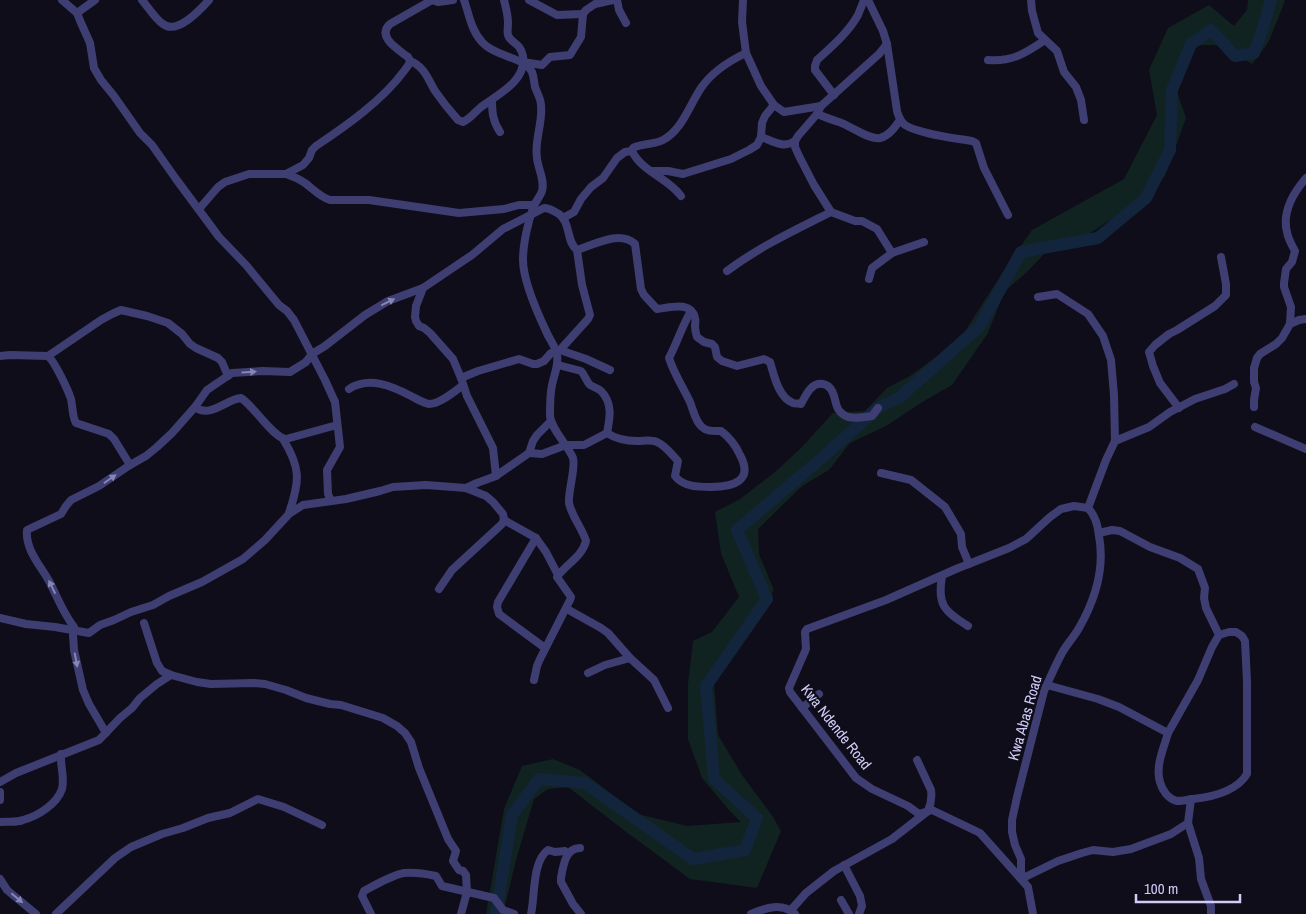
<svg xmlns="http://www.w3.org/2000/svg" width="1306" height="914" font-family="'Archivo Narrow',sans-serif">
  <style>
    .green { fill: #112321 }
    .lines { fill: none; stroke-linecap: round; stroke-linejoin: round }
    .river { stroke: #13253d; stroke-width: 12 }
    .minor { stroke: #3e3e73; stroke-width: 8 }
    .oneway { fill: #8785b6 }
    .labels { text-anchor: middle; stroke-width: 4.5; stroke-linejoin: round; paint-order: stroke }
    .street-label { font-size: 15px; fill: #d0ccf8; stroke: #0f0d19 }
  </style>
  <rect width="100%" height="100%" fill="#0f0d19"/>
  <polygon class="green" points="1248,0 1285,0 1283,6 1268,43 1252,64 1219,45 1190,45 1177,92 1186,118 1165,176 1136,203 1075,243 1045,253 1028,271 1004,292 988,333 952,385 924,401 886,426 850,443 829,470 802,486 758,529 759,554 774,590 748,630 713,672 718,735 742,775 773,817 781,831 757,888 690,879 625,831 568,787 548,789 534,799 516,860 503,914 486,914 504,809 522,766 553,759 580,770 638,814 687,826 741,822 729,810 702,778 688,739 688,684 693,641 712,632 739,597 721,553 715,512 740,499 775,472 800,449 833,413 865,411 887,388 910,376 960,339 1008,264 1032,230 1124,179 1157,115 1149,70 1168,28 1209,5 1234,26 1247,10"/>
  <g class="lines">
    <polyline class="river" points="496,914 512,815 539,779 585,783 693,859 745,850 757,818 714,779 706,686 767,599 737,530 823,457 878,408 900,397 980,326 1021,252 1098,238 1146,198 1170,150 1172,90 1191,44 1211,30 1235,56 1254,53 1262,31 1271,0"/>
    <g class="minor">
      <polyline points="62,0 77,13 81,23 90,43 94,68 101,80 114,96 140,133 152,145 176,179 219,237 246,265 279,305 287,311 294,320 325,380 335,402 340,447 327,470 328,494 331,501"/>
      <path d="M142 0C149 8 155 19 163 24 177 35 200 10 209 0"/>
      <polyline points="432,0 438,2 453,0"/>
      <path d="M464 0C469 14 471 30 482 42 495 57 525 57 532 72 534 77 534 82 535 87 537 93 541 99 541 105 543 123 534 141 537 158 538 169 545 180 542 191 540 197 535 202 533 208 528 222 523 244 523 260 523 281 537 312 546 331 549 339 556 347 557 355 559 365 554 375 552 385 550 394 550 406 550 415 550 428 568 445 573 458 576 467 568 491 569 503 572 517 582 528 586 541 582 557 566 564 557 577L571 597 570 600 540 659 537 666 534 680"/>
      <polyline points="529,0 557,15 583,14"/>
      <polyline points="617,0 619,10 626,23"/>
      <polyline points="743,0 742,22 746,53 761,86 774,105 784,112 821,106 879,54 887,44"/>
      <path d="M868 0 883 31 887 44 897 111C899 117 900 121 905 125 919 134 955 138 972 141L976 143 984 168 1008 215"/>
      <polyline points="1031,0 1032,11 1038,33 1057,51 1064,72 1076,87 1081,100 1084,120"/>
      <polyline points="77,13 95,0"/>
      <path d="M988 60C1012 62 1026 53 1045 40"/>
      <path d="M410 61C424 66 428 79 435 91 442 101 450 111 458 120L463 122C470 119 475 112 481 107 497 95 527 81 523 56 520 42 510 43 508 35 507 31 508 27 508 23 508 15 506 8 504 0"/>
      <polyline points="523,62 542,65 550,57 570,55 581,37 583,14 586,10 595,4 613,0"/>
      <path d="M834 95 815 70V66L817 60C831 47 848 33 858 15 860 10 862 5 864 0"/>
      <path d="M492 100C492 112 493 122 500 132"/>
      <polyline points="821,106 817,114 798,136 795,141 795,147 799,156 814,185 831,212 855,221 862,221 877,229 892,253"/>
      <path d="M817 114C825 117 832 120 839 122 851 126 868 140 880 138 889 136 895 127 900 120"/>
      <path d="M761 137C773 141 783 149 795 141"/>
      <polyline points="651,171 668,171 683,174 731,159 749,150 757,145 761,137 762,123 765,116 774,105"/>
      <path d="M286 174C292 176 299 179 305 183 313 189 320 197 330 200H369L459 213 504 209 519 205H534"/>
      <path d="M681 196C668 178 642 172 632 151L633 148C642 143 654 145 663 140 682 130 689 106 701 88 712 72 729 61 746 53"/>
      <path d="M199 209 218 187 225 182 249 174H286L303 165 309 158 312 150 316 146C346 126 383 100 404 71 406 68 410 64 410 61 410 60 409 59 408 57 399 50 376 37 390 24L432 0"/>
      <polyline points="563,218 574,212 581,199 591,187 603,178 617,158 625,152 632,151"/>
      <path d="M727 271C759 247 795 230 831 212"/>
      <polyline points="869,279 872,268 892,253 924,242"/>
      <polyline points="423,288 416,306 415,317 416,321 419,326 424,328 430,333 453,359 461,378 467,396 493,448 496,476"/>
      <polyline points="1038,297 1057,294 1088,314 1103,336 1111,360 1114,395 1115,441 1106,460 1088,508"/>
      <polyline points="1290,324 1299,320 1306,319"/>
      <polyline points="560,350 588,319 590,315 582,285 577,250"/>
      <path d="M0 356 10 355 48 356C55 362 68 390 71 399 73 408 72 416 76 423L109 434 114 439 130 465"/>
      <polyline points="48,356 101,320 112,314 121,310 147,316 168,323 182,334 190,344 196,348 218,358 222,362 228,376"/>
      <polyline points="461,378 478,371 519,359 533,364 537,364 544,361 551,353 560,350 586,359 610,370"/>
      <path d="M349 389C369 376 392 386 411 396 417 399 423 403 429 404 440 404 455 391 463 385"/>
      <path d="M195 407C209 419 227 399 241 398 254 406 273 438 286 439L337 425"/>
      <path d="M1254 407V400L1256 388 1254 382V368L1257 358 1260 354 1276 344 1282 338 1290 324 1291 307 1284 287V283L1286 269 1292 262 1295 251C1292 245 1288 239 1287 232 1282 212 1293 193 1306 178"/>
      <polyline points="1179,408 1160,383 1153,366 1149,352 1155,345 1169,334 1177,330 1215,306 1226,295 1226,284 1221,257"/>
      <polyline points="1255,427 1306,449"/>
      <path d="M607 433C616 439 626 441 637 441 644 441 651 439 657 442 665 445 672 455 678 461L675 476C683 487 699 487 711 487 733 487 754 481 740 455 736 446 729 437 721 431 714 431 707 432 702 427 695 421 693 409 690 402 683 387 674 374 669 358 677 343 682 326 691 311"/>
      <path d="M283 439C301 468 300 481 289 513"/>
      <polyline points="1115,441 1149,427 1170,412 1195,399 1225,389 1234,384"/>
      <path d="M529 453 542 454 566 445H584L607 433C610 418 613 403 601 391 598 388 593 387 590 385 586 381 585 375 581 371L558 365"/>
      <polyline points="881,473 911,480 945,507 961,534 962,547 969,564"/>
      <polyline points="466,488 477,483 496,476 529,453 533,441 537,435 551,421"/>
      <polyline points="1088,508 1074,506 1061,509 1050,517 1026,539 1009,548 956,569 886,600 807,629 805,632 806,649 789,688 790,692 856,778 872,789 908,806 919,814 932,810 980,833 1021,879 1058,861 1082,853 1093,850 1113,852 1131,849 1171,834 1188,823 1191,799"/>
      <polyline points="504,520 536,538 546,552 558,575"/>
      <polyline points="1099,533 1112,530 1120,531 1150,547 1180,558 1198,569 1205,588 1204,598 1206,608 1219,635 1212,647 1198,680 1168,733"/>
      <polyline points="536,538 498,602 497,607 499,614 545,648"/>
      <path d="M942 576C937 605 944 611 968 626"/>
      <polyline points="567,609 601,628 608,633 630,658 654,680 668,708"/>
      <polyline points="0,618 26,624 55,627 89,633 100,625 114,620 131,612 153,605 169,596 202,582 243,559 265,540 289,514 303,505 346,499 380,491 393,487 426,485 466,488 486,496 493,502 503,514 504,520 502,524 452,570 439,589"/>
      <polyline points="144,623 157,663 162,671 171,675 197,682 211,684 254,683 265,684 286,690 306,698 330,704 341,705 383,718 397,726 405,733 411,742 419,768 448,839 456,851 453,861 459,870 463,871 466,875 467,892 461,914"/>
      <polyline points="588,673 605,665 630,658"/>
      <path d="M1047 685 1098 699 1119 707 1168 733C1164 748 1155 766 1160 782 1162 790 1168 799 1177 801 1182 801 1188 800 1193 799 1212 797 1236 792 1247 774V682L1245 641 1242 636 1236 632H1229L1219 635"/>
      <polyline points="802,708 819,694"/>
      <path d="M106 733 89 704 83 690 74 650 73 635 74 627C63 613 57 596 49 581 40 565 25 549 27 530L61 514 66 506 71 500 99 486 130 465 146 456 157 447 172 433 195 407 207 390 232 373 263 371 290 372 306 362 312 354 325 346 365 315 388 301 423 288 472 255 503 229 544 208C550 208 553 211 559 214 571 223 566 242 577 250 595 244 620 230 635 244L641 289 644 295 657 309C669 308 691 300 695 318 696 320 695 323 695 326 695 330 696 334 697 337L704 342 712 344 715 347 717 357 722 361 737 366 764 359 770 362C774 375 778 397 793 403 795 404 798 403 801 404 806 395 811 382 823 384 828 385 830 387 832 391 837 400 834 409 844 415 851 420 864 417 872 416L878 408"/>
      <polyline points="0,782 16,773 99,740 120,718 132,708 140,698 157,684 171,675"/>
      <polyline points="0,792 0,800"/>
      <path d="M0 822C7 821 16 823 23 820 38 816 57 804 62 789 65 777 60 766 61 754"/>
      <polyline points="1188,823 1199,858 1201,879 1211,906 1211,914"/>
      <path d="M580 848C565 848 563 867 561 878V882L573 904 581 914"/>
      <polyline points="844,865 860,896 862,906 859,914"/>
      <polyline points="0,879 7,890 36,914"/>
      <polyline points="841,900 849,914"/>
      <path d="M791 910 806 893 834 871 892 839 928 811C931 804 932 797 931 790L917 760"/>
      <polyline points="56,914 115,858 131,847 162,834 183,828 208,818 230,813 258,799 284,807 322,825"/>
      <path d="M371 914 362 896 364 891C375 885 392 875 404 873 414 872 427 874 436 876L442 886 494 898 503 910 514 914"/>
      <path d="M531 914C535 897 532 861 548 850L555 852 565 851 568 853"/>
      <path d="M751 914C765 908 782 902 795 914"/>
      <path d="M1033 914 1028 887 1021 879V859L1015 845 1012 832V820L1017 797 1044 691C1050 678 1055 666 1062 653 1067 644 1074 637 1079 628 1095 600 1105 568 1099 536 1098 526 1095 515 1088 508"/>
    </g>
  </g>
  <defs><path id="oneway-solid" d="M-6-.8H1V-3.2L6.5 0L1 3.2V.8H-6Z" transform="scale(1.25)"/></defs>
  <g class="oneway">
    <use href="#oneway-solid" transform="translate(388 302) rotate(-26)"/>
    <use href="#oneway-solid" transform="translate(249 372) rotate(-4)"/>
    <use href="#oneway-solid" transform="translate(110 479) rotate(-35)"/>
    <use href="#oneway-solid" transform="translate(52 587) rotate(-116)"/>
    <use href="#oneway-solid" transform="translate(76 660) rotate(79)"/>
    <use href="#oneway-solid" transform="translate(17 898) rotate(40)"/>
  </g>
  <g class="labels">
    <g class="street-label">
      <text transform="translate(1025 718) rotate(-74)" y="5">Kwa Abas Road</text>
      <text transform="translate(836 727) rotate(52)" y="5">Kwa Ndende Road</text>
    </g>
  </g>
  <path d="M1136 894v8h104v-8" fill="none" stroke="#d0ccf8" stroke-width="2.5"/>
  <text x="1144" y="894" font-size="15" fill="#d0ccf8" stroke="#0f0d19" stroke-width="4" paint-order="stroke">100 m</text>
</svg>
